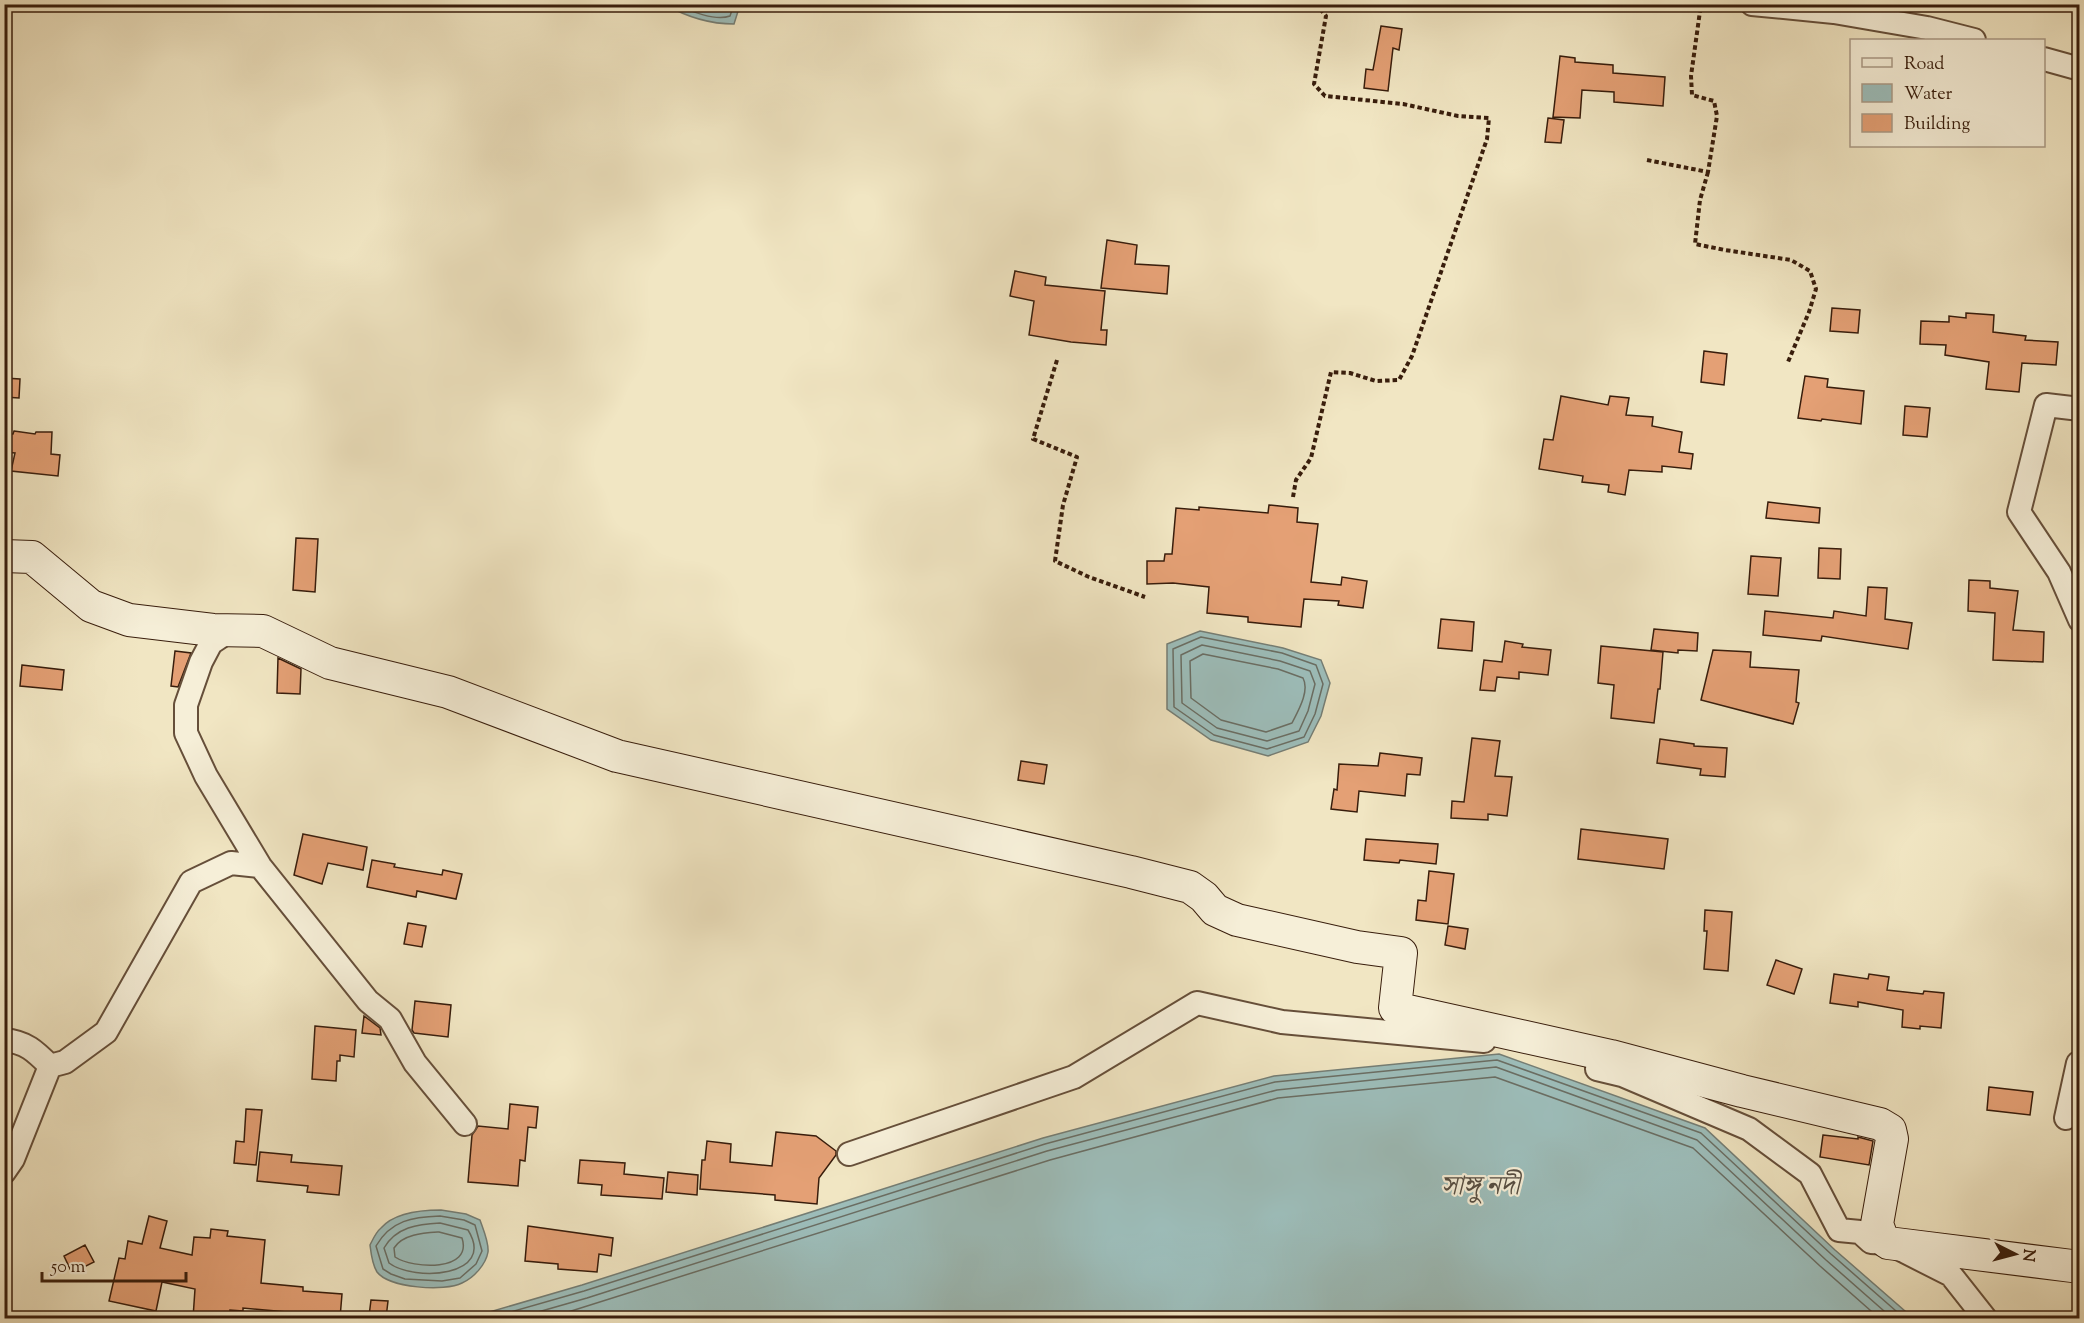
<svg xmlns="http://www.w3.org/2000/svg" width="2084" height="1323" font-family="'Sorts Mill Goudy','Noto Serif Bengali',serif">
<style>
.water{fill:#9dbebb;stroke:#757e75;stroke-width:1.5}
.lines{fill:none;stroke-linecap:round;stroke-linejoin:round}
.shore{stroke:#6a6e64;stroke-width:1.5}
.building{fill:#e4a075;stroke:#381d0c;stroke-width:1.5}
.minor-casing{stroke:#664f3a;stroke-width:26}
.secondary-casing{stroke:#381d0c;stroke-width:34}
.path{stroke:#381d0c;stroke-width:4;stroke-dasharray:4.5 3;stroke-linecap:butt}
.minor{stroke:#f6efd8;stroke-width:22}
.secondary{stroke:#f6efd8;stroke-width:32}
.labels{text-anchor:middle;dominant-baseline:central;stroke-width:4.5;stroke-linejoin:round;paint-order:stroke}
.water-label{font-size:27px;font-style:italic;fill:#564d41;stroke:#f6efd8}
</style>
<rect width="100%" height="100%" fill="#f1e6c3"/>
<filter id="stains"><feTurbulence type="fractalNoise" baseFrequency=".00333" numOctaves="4"/><feColorMatrix values="0 0 0 0 .2 0 0 0 0 .09 0 0 0 0 .02 0 0 0 .5 -.17"/></filter>
<radialGradient id="worn" r=".72"><stop offset=".6" stop-color="#630" stop-opacity="0"/><stop offset="1" stop-color="#630" stop-opacity=".3"/></radialGradient>
<!-- water -->
<path class="water" d="M666,5H740L734,24C710,24 687,17 666,5Z
M1200,631L1283,648L1321,660L1330,683L1321,716L1308,742L1268,756L1211,740L1167,709V644Z
M1499,1054L1705,1128L1835,1250L1913,1318H469L582,1285L1043,1138L1274,1076Z
M441,1210L466,1214L480,1220C483,1229 489,1242 488,1252C486,1264 474,1278 462,1283C445,1292 389,1288 377,1272C372,1264 371,1253 370,1245C373,1239 376,1232 381,1228C395,1212 421,1210 441,1210Z"/>
<g class="lines">
<!-- shore -->
<path class="shore" d="M678,4C690,12 716,21 730,16L734,4
M1201,637L1282,653L1316,665L1323,684L1315,714L1304,737L1267,749L1214,735L1174,707L1173,649Z
M1202,645L1280,661L1310,671L1315,684L1308,711L1299,731L1267,741L1217,728L1182,703L1181,655Z
M1203,654L1278,669L1303,678C1310,691 1298,711 1292,723L1266,732L1221,720L1191,698L1190,661Z
M440,1216L464,1220L475,1225L482,1251L476,1264L460,1278L442,1281L405,1279L391,1274L383,1269L376,1246C391,1220 413,1217 440,1216Z
M440,1223L468,1230C497,1277 414,1282 389,1263L384,1248C396,1227 418,1224 440,1223Z
M439,1232L462,1238C473,1272 413,1269 395,1257L394,1248C403,1234 424,1233 439,1232Z
M490,1318L584,1291L1045,1144L1275,1082L1497,1060L1701,1133L1831,1254L1904,1318
M517,1318L587,1298L1047,1151L1277,1090L1496,1067L1697,1140L1826,1260L1892,1318
M549,1318L1050,1160L1278,1098L1495,1077L1693,1148L1820,1266L1879,1318"/>
</g>
<!-- building -->
<path class="building" d="M1381,26L1402,29L1399,50L1393,48L1388,91L1364,88L1366,69L1373,70Z
M1560,56L1575,58V62L1613,65V73L1665,77L1663,106L1614,102V92L1582,90L1580,118L1553,117Z
M1548,118L1564,120L1561,143L1545,142Z
M1107,240L1137,245L1135,264L1169,266L1167,294L1101,288Z
M1015,271L1046,277L1045,285L1105,291L1101,330H1107L1106,345L1071,342L1029,335L1034,301L1010,296Z
M1832,308L1860,310L1858,333L1830,331Z
M1966,313L1994,315L1993,332L2026,336L2025,340L2058,342L2056,365L2022,363L2019,392L1986,389L1989,362L1945,355L1946,345L1920,344L1921,321L1949,322V316L1966,318Z
M1704,351L1727,354L1724,385L1701,382Z
M1805,376L1828,379L1827,387L1864,391L1861,424L1822,419L1821,421L1798,418Z
M4,378L20,379L19,398L4,397Z
M1561,396L1608,405L1610,396L1629,398L1626,415L1653,417L1652,426L1682,432L1679,452L1693,454L1691,469L1662,466V472L1629,470L1625,495L1608,492L1609,485L1582,482L1583,476L1539,469L1544,439L1553,440Z
M1905,406L1930,408L1927,437L1903,435Z
M14,431L35,434L36,432H52L51,454L60,455L58,476L11,471L15,453L4,452V434H13Z
M1768,502L1820,508L1819,523L1766,518Z
M1269,505L1298,508L1297,522L1318,524L1311,582L1341,585L1342,577L1367,581L1363,608L1338,605L1339,601L1304,599L1301,627L1267,624L1248,622V617L1207,613L1209,587L1173,583L1147,584V561H1164L1165,554H1172L1176,508L1199,510V507L1268,513Z
M296,538L318,539L315,592L293,590Z
M1819,548L1841,549L1840,579L1818,578Z
M1751,556L1781,558L1778,596L1748,594Z
M1969,580L1990,581V588L2018,591L2013,630L2044,632L2043,662L1993,660L1995,613L1968,611Z
M1868,587L1887,588L1885,619L1912,623L1908,649L1822,636L1821,641L1763,635L1765,611L1833,618L1834,611L1866,616Z
M1441,619L1474,622L1472,651L1438,648Z
M1654,629L1698,633L1697,651L1678,650V653L1651,650Z
M1505,641L1523,644L1522,647L1551,650L1548,675L1519,672V679L1497,677L1495,691L1480,690L1484,660L1502,662Z
M1601,646L1663,652L1660,689H1658L1654,723L1611,718L1614,685L1598,683Z
M1713,650L1751,652L1750,667L1799,670L1796,702L1799,703L1793,724L1701,700Z
M175,651L191,653L178,687L171,686Z
M278,658L301,669L300,694L277,693Z
M22,665L64,670L62,690L20,686Z
M1472,738L1500,741L1495,776L1512,777L1507,816L1488,814V820L1451,818L1452,801L1464,802Z
M1660,739L1694,744V746L1727,748L1725,777L1700,775L1701,769L1657,763Z
M1380,753L1422,758L1420,775L1407,774L1405,796L1359,791L1357,812L1331,809L1334,789L1337,790L1339,764L1378,766Z
M1021,761L1047,765L1044,784L1018,780Z
M1581,829L1668,839L1664,869L1578,859Z
M303,834L367,847L363,870L328,863L322,884L294,875Z
M1366,839L1438,844L1436,864L1400,860L1399,863L1364,860Z
M372,860L395,864L394,867L442,875L443,870L462,874L456,899L417,891L416,897L367,887Z
M1429,871L1454,874L1448,924L1416,920L1418,900L1426,901Z
M1705,910L1732,912L1728,971L1704,969L1707,931H1704Z
M408,923L426,926L422,947L404,944Z
M1448,926L1468,929L1465,949L1445,945Z
M1776,960L1802,969L1794,994L1767,985Z
M1834,974L1868,979L1869,974L1889,977L1887,990L1923,994L1924,991L1944,993L1941,1028L1920,1026V1029L1902,1027L1903,1010L1858,1002V1007L1830,1003Z
M415,1001L451,1005L448,1037L414,1033L412,1030Z
M364,1016L380,1028L381,1035L362,1033Z
M315,1026L356,1030L354,1057L340,1055V1061H337L336,1081L312,1079Z
M1989,1087L2033,1092L2030,1115L1987,1110Z
M510,1104L538,1107L536,1128L528,1127L525,1161L520,1160L518,1186L468,1182L472,1135L478,1126L508,1129Z
M246,1109L262,1110L256,1165L234,1163L236,1141L244,1142Z
M776,1132L816,1136L836,1151V1155L819,1178L817,1204L775,1200V1195L700,1189L702,1160H705L707,1141L731,1144L730,1162L772,1166Z
M1823,1135L1858,1139V1137L1873,1141L1869,1165L1820,1157Z
M260,1152L292,1155L291,1162L342,1166L339,1195L307,1192L308,1186L257,1181Z
M580,1160L625,1163L624,1174L664,1178L662,1199L601,1195L602,1185L578,1183Z
M668,1172L698,1175L697,1195L666,1192Z
M149,1216L167,1221L160,1248L192,1255L194,1237L210,1238L211,1229L228,1231L227,1236L265,1240L261,1283L303,1287V1291L342,1294L340,1318H309V1314L243,1308V1311L230,1310V1318H193L195,1289L162,1282L156,1311L109,1301L119,1258L125,1259L128,1241L142,1244Z
M528,1226L613,1238L611,1256L599,1254L597,1272L558,1269V1264L525,1261Z
M85,1245L94,1262L72,1273L64,1256Z
M371,1300L388,1301L386,1318L369,1316Z"/>
<g class="lines">
<!-- minor casing -->
<g class="minor-casing">
<path id="minor" d="M1752,4L1834,12L1927,28L1974,40
M2044,59L2080,69
M2080,409L2046,405L2019,512L2059,572L2080,620
M232,629L211,643L201,662L186,705V733L206,776L260,866L368,1001L390,1019L415,1063L465,1124
M4,1040C26,1042 35,1051 50,1066L65,1062L106,1032L191,882L231,863L260,866
M1597,1069L1622,1075L1749,1129L1810,1174L1839,1230L1860,1232L1871,1242L1888,1243L1951,1275L1985,1318
M2066,1118L2078,1063H2080
M849,1154L1074,1077L1197,1003L1282,1022L1484,1041
M4,1172L13,1159L50,1066"/>
</g>
<!-- secondary casing -->
<g class="secondary-casing">
<path id="secondary" d="M4,556L32,557L91,606L129,620L213,630L263,631L330,663L448,692L617,756L1131,872L1190,887L1204,897L1215,910L1237,920L1357,947L1401,953L1395,1008L1611,1056L1742,1091L1880,1124L1890,1130L1892,1139L1877,1224L1882,1238L1888,1243L2080,1267"/>
</g>
<!-- path -->
<path class="path" d="M1647,160L1708,172L1717,116L1714,101L1692,95L1691,76L1701,4
M1708,172L1700,200L1695,244L1725,250L1791,260L1810,271L1816,289L1809,312L1788,362
M1057,360L1033,439L1077,457L1063,505L1055,561L1089,577L1145,597
M1293,497L1296,480L1311,458L1331,372L1350,373L1376,381L1399,380L1412,356L1487,139L1489,118L1458,116L1403,104L1325,96L1314,84L1326,16L1316,4"/>
<!-- minor -->
<use href="#minor" class="minor"/>
<!-- secondary -->
<use href="#secondary" class="secondary"/>
</g>
<g class="labels">
<!-- water labels -->
<g class="water-label">
<text x="1480" y="1187">সাঙ্গু নদী</text>
</g>
</g>
<!-- margin -->
<rect width="2084" height="1323" fill="none" stroke="#f1e6c3" stroke-width="24"/>
<rect x="6" y="6" width="2072" height="1311" fill="none" stroke="#381d0c" stroke-width="3"/>
<rect x="12" y="12" width="2060" height="1299" fill="none" stroke="#381d0c" stroke-width="1.5"/>
<!-- legend -->
<rect x="1850" y="39" width="195" height="108" fill="#f6efd8" stroke="#aa9b86" stroke-width="1.5"/>
<rect x="1862" y="58" width="30" height="9" fill="#f6efd8" stroke="#aa9b86" stroke-width="1.5"/>
<text x="1904" y="69" font-size="18" fill="#381d0c">Road</text>
<rect x="1862" y="84" width="30" height="18" fill="#9dbebb" stroke="#aa9b86" stroke-width="1.5"/>
<text x="1904" y="99" font-size="18" fill="#381d0c">Water</text>
<rect x="1862" y="114" width="30" height="18" fill="#e4a075" stroke="#aa9b86" stroke-width="1.5"/>
<text x="1904" y="129" font-size="18" fill="#381d0c">Building</text>
<!-- north arrow -->
<g transform="translate(2015 1254) rotate(96)" stroke="#f6efd8" stroke-width="4.5" paint-order="stroke">
<path d="M0-4.5L10 22L0 15L-10 22Z" fill="#381d0c"/>
<text y="-9" font-size="16" font-weight="bold" text-anchor="middle" fill="#381d0c">N</text>
</g>
<!-- scale -->
<path d="M42 1272v9h144v-9" fill="none" stroke="#381d0c" stroke-width="3"/>
<text x="51" y="1272" font-size="18" fill="#381d0c" stroke="#f6efd8" stroke-width="4.5" paint-order="stroke">50 m</text>
<rect width="100%" height="100%" filter="url(#stains)"/>
<rect width="100%" height="100%" fill="url(#worn)"/>
</svg>
